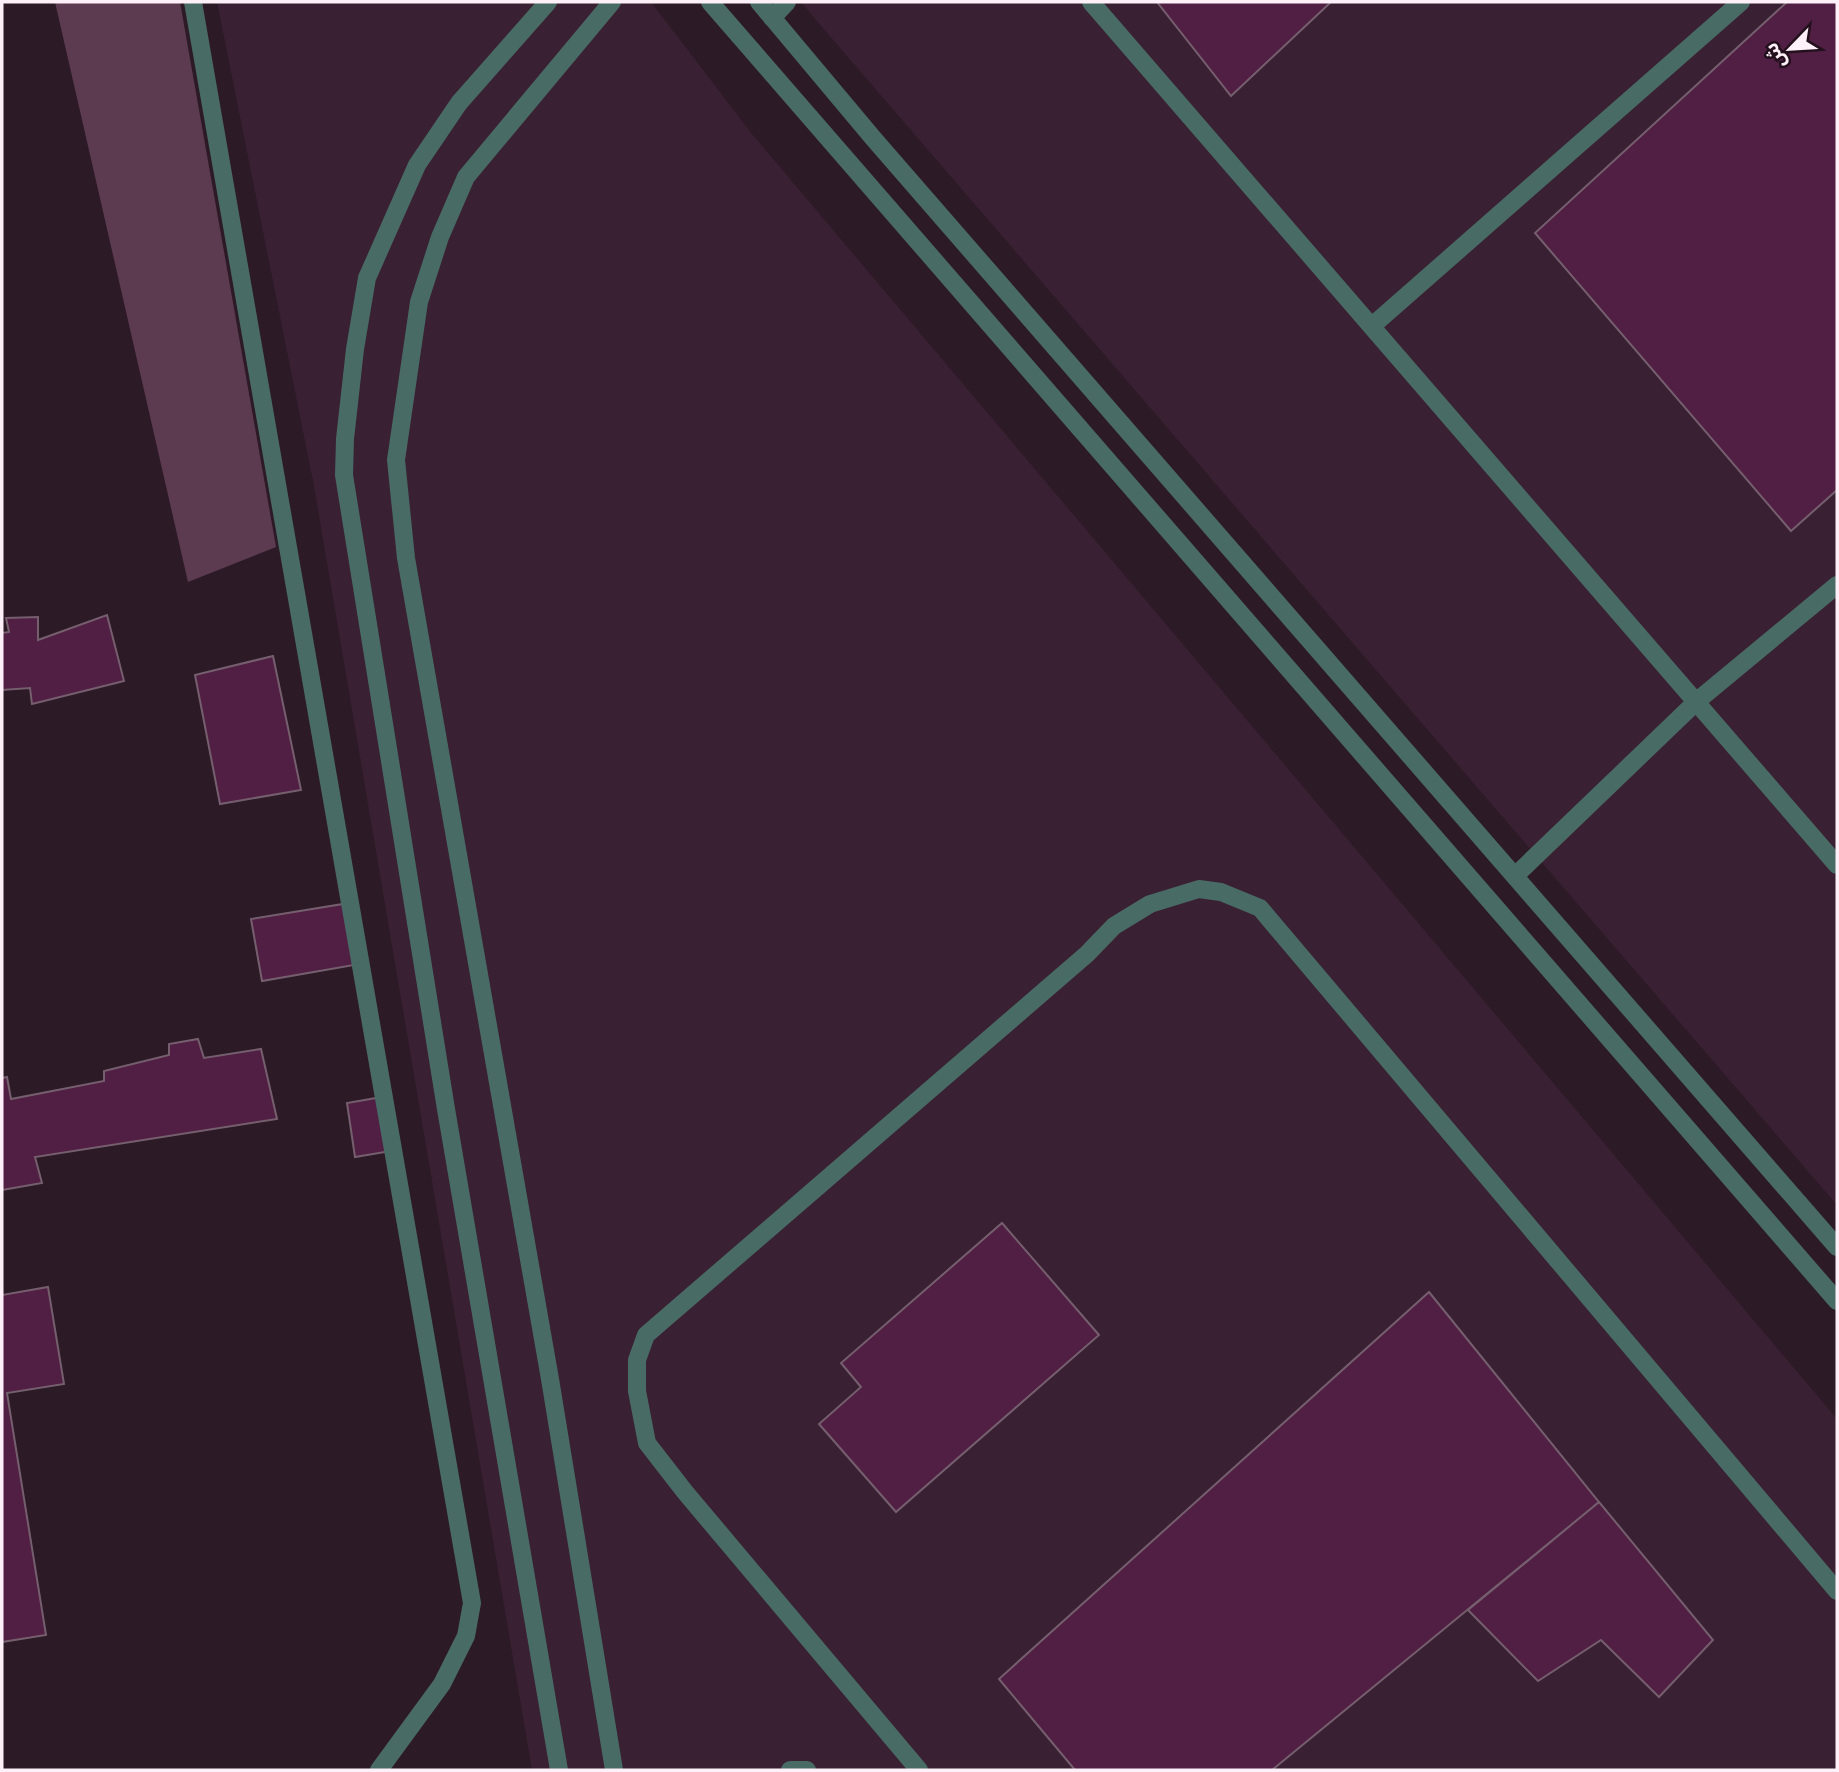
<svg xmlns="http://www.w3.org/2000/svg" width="1839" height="1772" font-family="'Space Grotesk','Noto Sans Arabic',sans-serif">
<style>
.built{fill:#392032}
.green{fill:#5c3b51}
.building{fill:#511f43;stroke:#755e6d;stroke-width:2}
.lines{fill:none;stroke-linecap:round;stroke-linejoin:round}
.minor{stroke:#496b65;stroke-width:18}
</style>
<rect width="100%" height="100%" fill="#2d1a27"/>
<!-- built -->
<path class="built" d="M217,2H651L752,134L1837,1419V1770H532L314,486Z
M801,2H1837V1205L804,6Z"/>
<!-- green -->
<path class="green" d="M55,2H180L276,547L188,582Z"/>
<!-- building -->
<path class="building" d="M1157,2H1331L1231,96Z
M1787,2H1837V490L1791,531L1535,233Z
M107,615L124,681L32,704L30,688L2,690V633L9,632L6,618L38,617V640Z
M273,656L301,790L220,804L195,675Z
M343,904L354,965L262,981L251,919Z
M198,1039L204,1058L261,1049L277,1119L35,1157L42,1183L2,1190V1078L7,1077L11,1099L104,1081V1071L169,1055V1044Z
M382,1097L391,1151L355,1157L347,1103Z
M1002,1223L1099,1335L896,1512L819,1424L861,1387L841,1363Z
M48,1287L64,1384L7,1393L46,1635L2,1642V1295Z
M1429,1292L1599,1502L1272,1770H1075L999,1679Z
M1599,1502L1713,1640L1659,1697L1601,1640L1538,1681L1468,1610Z"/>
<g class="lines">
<!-- minor -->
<path class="minor" d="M193,2L472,1603L466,1636L442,1684L379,1770
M548,2L459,103L417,165L367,278L355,349L345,439L344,475L446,1109L559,1770
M612,2L466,177L440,237L419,302L396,460L406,558L550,1379L614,1770
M710,2L1837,1301
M759,2L873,138L1837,1247
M1091,2L1837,865
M772,18L787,2
M1372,326L1741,2
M1515,876L1697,701L1837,585
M790,1770H807
M919,1770L685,1492L647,1443L637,1391V1360L646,1335L1087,954L1114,926L1150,904L1199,889L1221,892L1260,908L1837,1591"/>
</g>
<!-- border -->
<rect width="1839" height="1772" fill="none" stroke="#fef0f8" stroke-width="7"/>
<!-- north arrow -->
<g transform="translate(1790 49) rotate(245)" stroke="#23101d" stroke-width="5" paint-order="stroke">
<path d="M0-5L12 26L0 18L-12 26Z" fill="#fef0f8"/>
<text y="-10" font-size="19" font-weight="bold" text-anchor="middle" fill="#fef0f8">ش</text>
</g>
</svg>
